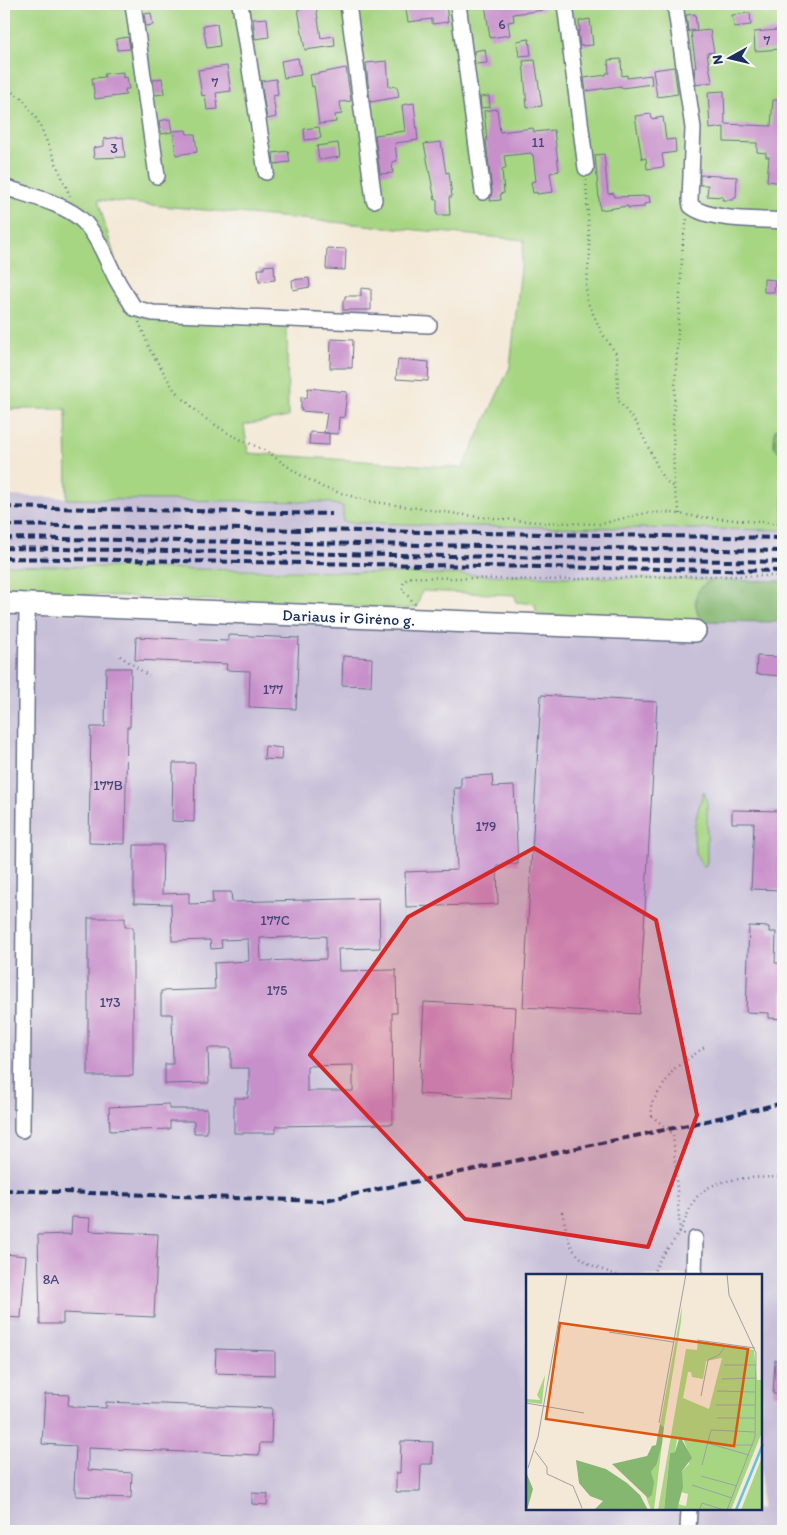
<svg xmlns="http://www.w3.org/2000/svg" width="787" height="1535" font-family="Itim,sans-serif">
<style>
.industrial{fill:#c8bfd8;fill-rule:evenodd}
.green{fill:#a7d683;stroke:#618270;fill-rule:evenodd}
.forest{fill:#85b771;stroke:#507368}
.building{fill:#c890cb;fill-rule:evenodd}
.lines{fill:none;stroke-linecap:round;stroke-linejoin:round}
.street-casing{stroke:#677088;stroke-width:18}
.secondary-casing{stroke:#677088;stroke-width:24}
.path{stroke:#677088;stroke-width:2.5;stroke-dasharray:1 4;stroke-linecap:butt}
.street{stroke:#fff;stroke-width:15}
.secondary{stroke:#fff;stroke-width:21}
.rail{stroke:#1b2f5e;stroke-width:4;stroke-dasharray:8 4;stroke-linecap:butt}
.marked{fill:#d62828;fill-opacity:0.2;stroke:#d62828;stroke-width:4;stroke-linejoin:round}
.labels{text-anchor:middle;dominant-baseline:central;stroke-width:4;stroke-linejoin:round;paint-order:stroke}
.number-label{font-size:14px;fill:#464779}
.street-label{font-size:16px;fill:#1b2f5e;stroke:#f6f6f2}
.inset-river{fill:none;stroke:#62c3e1;stroke-width:2.5}
.inset-road{fill:none;stroke:#9d9fa7;stroke-width:1}
.view{fill:#de5710;fill-opacity:0.15;stroke:#de5710;stroke-width:2.5}
.inset-edge{fill:none;stroke:#1b2f5e;stroke-width:2.5}
</style>
<rect width="100%" height="100%" fill="#f6f6f2"/>
<filter id="ink" filterUnits="userSpaceOnUse"><feTurbulence type="fractalNoise" baseFrequency=".02" numOctaves="2"/><feDisplacementMap in="SourceGraphic" scale="10" xChannelSelector="R" yChannelSelector="G"/><feConvolveMatrix kernelMatrix="1 2 1 2 8 2 1 2 1" color-interpolation-filters="sRGB"/></filter>
<filter id="wash" filterUnits="userSpaceOnUse"><feTurbulence type="fractalNoise" baseFrequency=".0096" numOctaves="4" result="noise"/><feDisplacementMap in="SourceGraphic" scale="20" xChannelSelector="R" yChannelSelector="G"/><feGaussianBlur stdDeviation="1.12" result="paint"/><feColorMatrix in="noise" values="0 0 0 0 0 0 0 0 0 0 0 0 0 0 0 0 0 1.4 0 .05"/><feComposite in="paint" operator="in"/></filter>
<g filter="url(#wash)">
<rect width="100%" height="100%" fill="#f4e9d7"/>
<!-- industrial -->
<path class="industrial" d="M4,496L250,502H328L343,507V522L783,530V581L4,565Z
M4,611L700,640V621L783,622V1531H4ZM527,1275H761V1509H527Z"/>
<!-- green -->
<path class="green" d="M4,4H783V422L775,430L774,445L783,456V530L468,526L343,522V507L327,502L67,499L66,409H4ZM98,200L524,240L510,367L463,468L248,453L244,425L288,417L287,325L144,318L117,266Z
M4,565L715,580L705,583L695,603L700,621L539,615L536,611L535,604L516,602L515,595L422,591L417,607L410,609L4,591Z
M704,791L707,804V859L706,866L703,867C687,846 696,814 704,791Z"/>
<!-- forest -->
<path class="forest" d="M783,422V456L774,446L775,430Z
M715,580L783,581V622L700,621C694,600 691,588 715,580Z"/>
<g id="blocks">
<!-- building -->
<path class="building" d="M405,4H446L448,22L432,24V19L408,22Z
M485,4H544V10L513,14L514,21L508,22L510,35L490,38Z
M316,6L321,38L334,36L335,46L305,50L298,9Z
M151,13L153,25L146,26L144,14Z
M750,13L751,25L734,27L732,15Z
M695,14L697,30L688,31L686,15Z
M267,18L269,37L255,39L253,19Z
M590,19L593,45L580,46L578,31H580L579,21Z
M217,24L220,46L207,48L203,26Z
M710,30L714,52L707,53L712,82L696,85L694,68L696,67L691,32Z
M778,30L780,49L755,51L754,32Z
M128,37L130,49L117,50L116,39Z
M529,39L531,55L519,56L517,41Z
M485,49L487,63L475,64L474,51Z
M298,58L301,75L284,78L281,61Z
M621,59L622,76L627,75V78L651,75L652,84L622,88L621,86L586,91L584,78L606,75V73H609L608,60Z
M535,60L542,106L527,108L523,61Z
M387,61L389,87L397,86L399,97L370,102L366,63Z
M227,66L231,91L216,93L218,109L207,110L205,95L202,96L198,70Z
M674,67L678,94L657,97L653,70Z
M346,68L351,101L340,102L342,114L335,115L336,122L319,124L314,86L312,87L310,75Z
M123,72V78L127,77L129,89H125L126,95L95,99L92,78L105,77L104,74Z
M162,78L164,94L155,95L153,80Z
M276,79L278,95L273,96L276,117L267,119L261,81Z
M724,91L725,124L771,126L773,100H783V136H782L779,167H783V183L767,181L769,157H766V153L757,152V143L724,142V127L710,129L708,92Z
M489,96L490,107L481,108L480,97Z
M414,103L418,140L395,143L397,161L392,162L393,173L380,174L375,135L405,131L402,105Z
M497,109L500,132L533,128L534,132L554,130L559,171L550,173L553,192L537,194V192L533,193L531,182L536,181L533,155H532L531,153L504,156L506,168L502,169L504,193L500,194L501,200L490,201L492,191L486,140H487L484,111Z
M651,114L652,119L663,117L666,140L675,139L676,152L662,154L664,167L647,169L646,158L642,159L635,116Z
M170,119L172,132L161,134L159,121Z
M319,127L321,138L305,140L304,129Z
M186,130L187,134H195L197,152L176,155L173,131Z
M123,137L125,157L94,158L93,148L104,146V139Z
M441,142L446,173L449,172L452,197H449L450,215H437V199L435,200L424,144Z
M338,143L340,157L319,160L317,146Z
M288,151L290,162L274,164L273,153Z
M604,154L608,194L614,193V197L649,196L650,203L644,204V207L628,208V206L600,210L595,155Z
M700,175L737,177L736,198H733V200H722L723,197L707,196L708,185H700Z
M327,248L346,249L345,270L326,269Z
M274,265L275,280L259,282L258,269H264V266Z
M309,278L310,287L293,290L292,280Z
M764,279L775,280L774,292H764Z
M361,288L371,289V310H343V300H345V296H361Z
M331,339L353,340L352,368H330Z
M398,359L429,362L428,381L396,379Z
M308,388L347,392L344,418L339,417L338,434L324,433L327,413L301,411V397L307,398Z
M310,432L329,433V445L309,444Z
M228,635L299,638L296,709L249,707L250,671L226,670L227,664L135,660L136,637L228,641Z
M343,656L372,658L371,686L342,685Z
M757,656L778,657V660H783V676L756,674Z
M106,668H131L130,727H127L125,844L89,843L91,727H105Z
M541,695L657,702L639,1014L523,1007Z
M265,746L282,748L281,760L264,759Z
M173,763H195L194,822L172,821Z
M492,775L493,787L514,786L518,864L497,865L498,904L406,907L405,872L457,870L454,788H461V777Z
M732,810L783,811V890L751,889L754,823H732Z
M134,845H163L162,894L189,893V904L213,903L212,892H231L232,902L379,898L380,948L338,949L339,971L396,970L397,1013H392L393,1124L276,1126V1133H234V1098H248V1092H249V1068H231V1048H208L209,1083L165,1084V1064H173L172,1014H161V991L215,989L214,963L249,961L248,939L221,940L222,948L211,949L210,940L172,941L171,904L134,903ZM326,936V959L261,961L260,938ZM353,1065V1091H307V1066Z
M88,918H125V927H133V1076H88Z
M749,926L769,927V932H776L775,963H783V1019L769,1018V1013L746,1012Z
M424,1002L516,1007L511,1099L419,1094Z
M169,1104V1109H207V1133H194V1121H170V1129L110,1131L109,1107Z
M72,1217L90,1218L89,1231L158,1234L154,1317L63,1313V1324H40L38,1235L71,1234Z
M4,1254L26,1256L21,1318L4,1317Z
M216,1349L275,1351V1375L215,1373Z
M775,1360H783V1394H773Z
M45,1394L69,1395L68,1405L76,1407L106,1408V1402L272,1408L271,1443H260L259,1455L88,1448V1470L132,1473L131,1498L76,1496V1489H74L76,1446L42,1444Z
M401,1441L433,1442L432,1464H421L420,1492H396V1473H400Z
M252,1493L268,1494L267,1505L252,1504Z"/>
</g>
</g>
<g filter="url(#ink)">
<use href="#blocks" fill-opacity="0" stroke="#677088" stroke-width="1"/>
<g class="lines">
<!-- street casing -->
<g class="street-casing">
<path id="street" d="M133,4L157,176
M240,4L266,172
M348,4L374,200
M458,4L483,192
M565,4L586,168
M675,4L693,128L690,200L691,206C709,221 760,219 783,221
M4,187C27,195 67,204 84,222C100,239 107,262 118,282C123,291 129,299 134,308L153,313L429,325
M22,1130L27,604
M694,1275L695,1239
M688,1531L689,1509"/>
</g>
<!-- secondary casing -->
<g class="secondary-casing">
<g id="secondary">
<path id="s1" d="M4,603L695,631"/>
</g>
</g>
<!-- path -->
<path class="path" d="M4,87L23,99L38,121L70,196
M586,180L590,253L586,286L587,301L602,333L617,355L618,400L638,426L663,478L674,488
M139,322L150,350L175,391L203,417L231,435L266,451L297,473L324,488L368,501L479,517L538,522L600,524L641,514L665,512L700,517L783,524
M680,514L674,488L673,424L683,240L687,219
M415,604L402,589L404,581L411,577L544,580L688,576H783
M120,656L149,676
M562,1212C565,1222 566,1233 570,1243C577,1262 600,1269 617,1275
M684,1234L680,1232L673,1134L652,1116L651,1104L674,1069L706,1046
M653,1275C658,1258 670,1247 679,1233C686,1222 688,1208 696,1198C714,1175 757,1178 783,1177"/>
<!-- street -->
<use href="#street" class="street"/>
<!-- secondary -->
<use href="#secondary" class="secondary"/>
<!-- rail -->
<path class="rail" d="M4,507L332,514
M4,525L783,538
M4,538L783,551
M4,548L783,562
M4,558L783,571
M4,1190L321,1201L693,1124L783,1103"/>
</g>
</g>
<!-- marked area -->
<path class="marked" d="M534,848L656,920L697,1115L648,1247L465,1219L310,1055L408,917Z"/>
<g class="labels">
<!-- number labels -->
<g class="number-label">
<text x="502" y="24">6</text>
<text x="767" y="40">7</text>
<text x="215" y="82">7</text>
<text x="538" y="142">11</text>
<text x="114" y="148">3</text>
<text x="273" y="689">177</text>
<text x="108" y="785">177B</text>
<text x="486" y="826">179</text>
<text x="275" y="920">177C</text>
<text x="277" y="990">175</text>
<text x="110" y="1002">173</text>
<text x="51" y="1279">8A</text>
</g>
<!-- street labels -->
<g class="street-label">
<text stroke="none"><textPath href="#s1" startOffset="345">Dariaus ir Girėno g.</textPath></text>
</g>
</g>
<!-- overview -->
<g transform="translate(526 1274)">
<rect width="236" height="236" fill="#f4e9d7"/>
<path d="M156,32L155,48L138,153L134,150ZM172,67L228,76L231,106H236V158L205,236H151V230L160,232L162,220L155,218L156,197L163,190V180L157,164L151,166L149,178L144,179L138,236H132L160,75L171,76ZM196,84L183,135L157,124L162,98H165L166,103L177,105L180,87ZM19,101L16,130L0,128V125L14,126L11,121ZM136,170L128,236H125L120,223L126,221L125,198L131,190ZM236,183V236H215Z" fill="#a7d683" fill-rule="evenodd"/>
<path d="M134,150L138,153L136,170L131,190L125,198L128,208L126,221L122,224L86,190L121,182L126,172L130,171ZM154,162L166,184L156,197L157,213L151,236H138L144,179L149,178ZM50,186L80,195L101,209L114,221L122,236H68L77,227L64,222L53,209ZM0,198L7,215L1,236H0Z" fill="#85b771"/>
<path class="inset-river" d="M210,236L237,170"/>
<path class="inset-road" d="M83,58L147,68M171,66L229,74M198,91H230M196,105L229,104M191,117L229,118M175,122L182,86L193,81L200,71M0,129L58,139M190,131H229M191,144H229M133,149L160,0M181,169L223,181M209,171H227M9,177L21,193V200L47,212L56,234M176,191L185,156L229,158M2,194L12,163L41,0M175,202L211,212M166,211L206,224M173,236L176,229L198,236M201,236L229,163L230,79L203,21L201,0"/>
<path class="view" d="M34,49L222,75L208,172L20,145Z"/>
<rect width="236" height="236" class="inset-edge"/>
</g>
<!-- margin -->
<rect width="787" height="1535" fill="none" stroke="#f6f6f2" stroke-width="20"/>
<!-- north arrow -->
<g transform="translate(730 58) rotate(262)" stroke="#f6f6f2" stroke-width="4" paint-order="stroke">
<path d="M0-4L9 19L0 12L-9 19Z" fill="#1b2f5e"/>
<text y="-8" font-size="14" font-weight="bold" text-anchor="middle" fill="#1b2f5e">N</text>
</g>
</svg>
